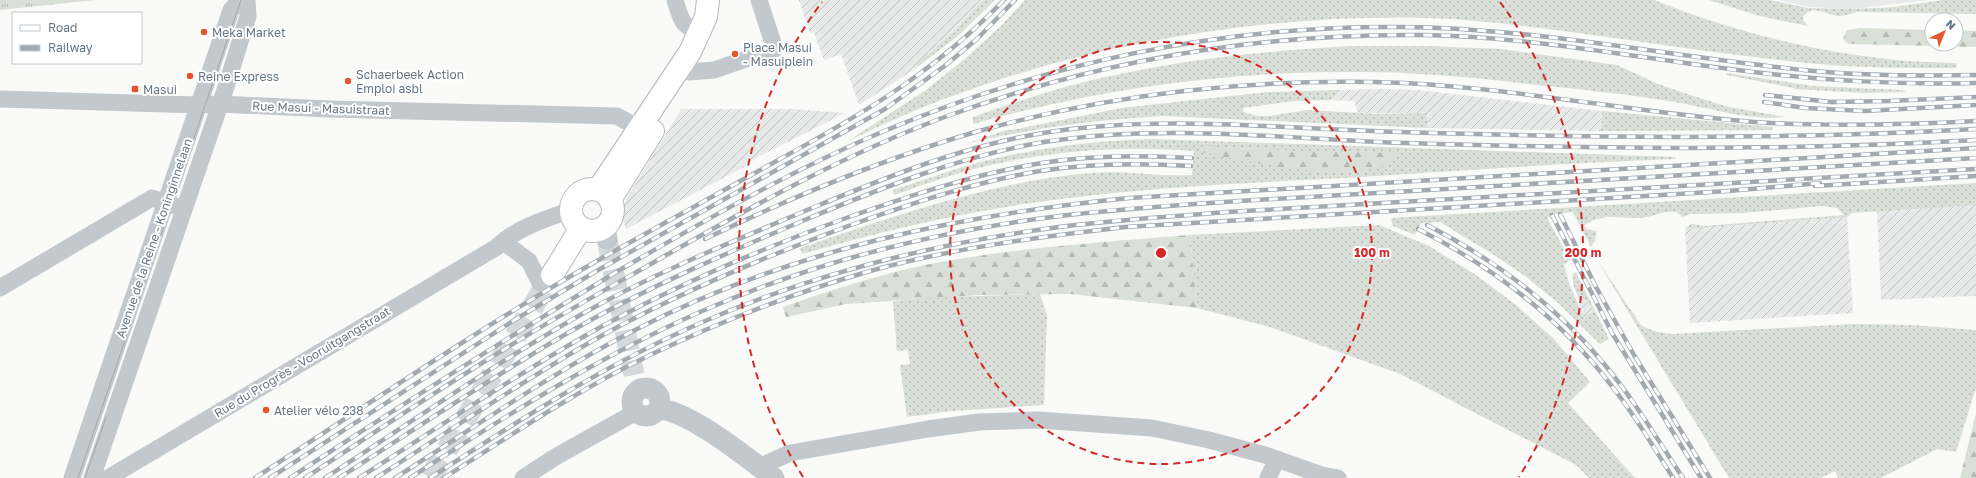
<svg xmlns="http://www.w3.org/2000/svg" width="1976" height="478" font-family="'Golos Text',sans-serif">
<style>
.built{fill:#e8e9e9}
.industrial{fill:url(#industrial-furrows)}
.grass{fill:url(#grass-dots);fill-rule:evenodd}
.forest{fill:url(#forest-firs)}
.park{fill:url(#park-tufts)}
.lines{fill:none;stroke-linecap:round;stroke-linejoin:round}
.tertiary-tunnel{stroke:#d5d9db;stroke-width:21;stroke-dasharray:21 10;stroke-linecap:butt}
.secondary-tunnel{stroke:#d5d9db;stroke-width:22;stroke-dasharray:22 11;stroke-linecap:butt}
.secondary-casing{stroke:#b3babf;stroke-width:24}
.minor{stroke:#c3c8cc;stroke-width:17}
.tertiary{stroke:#c3c8cc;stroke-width:21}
.secondary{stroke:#fff;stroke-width:22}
.tram{stroke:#a2aab0;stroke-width:1}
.rail-casing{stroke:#a2aab0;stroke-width:4.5}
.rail{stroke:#fff;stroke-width:3;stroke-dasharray:9;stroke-linecap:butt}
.ring{fill:none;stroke:#d62828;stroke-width:2;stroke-dasharray:7 5}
.poi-dot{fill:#e4572e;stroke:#fff;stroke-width:1.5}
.labels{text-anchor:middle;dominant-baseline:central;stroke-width:4;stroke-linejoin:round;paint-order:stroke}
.poi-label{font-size:12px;fill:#657683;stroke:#fff;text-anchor:start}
.street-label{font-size:12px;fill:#657683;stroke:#fff}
.centre{fill:#d62828;stroke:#fff;stroke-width:2}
.ring-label{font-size:12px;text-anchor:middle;font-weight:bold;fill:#d62828;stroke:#fff;stroke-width:4;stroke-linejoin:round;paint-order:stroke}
</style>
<defs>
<pattern id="industrial-furrows" width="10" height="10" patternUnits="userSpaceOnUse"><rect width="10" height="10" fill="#e8e9e9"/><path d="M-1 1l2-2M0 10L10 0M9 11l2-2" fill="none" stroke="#c0c1c2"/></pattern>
<pattern id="grass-dots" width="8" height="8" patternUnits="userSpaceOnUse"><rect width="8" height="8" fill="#dadfd7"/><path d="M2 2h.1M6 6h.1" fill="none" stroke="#b4b9b4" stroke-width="1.8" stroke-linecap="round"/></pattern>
<pattern id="forest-firs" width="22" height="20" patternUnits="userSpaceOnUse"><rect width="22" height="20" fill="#dadfd7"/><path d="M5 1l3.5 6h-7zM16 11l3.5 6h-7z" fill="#b4b9b4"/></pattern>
<pattern id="park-tufts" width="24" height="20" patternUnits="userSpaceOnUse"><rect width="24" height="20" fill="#dadfd7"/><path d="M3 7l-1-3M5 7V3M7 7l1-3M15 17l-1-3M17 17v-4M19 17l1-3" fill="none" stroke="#b4b9b4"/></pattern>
</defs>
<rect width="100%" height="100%" fill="#fafaf8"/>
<!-- built -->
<path class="built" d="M1778,0H1927L1854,9L1808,7Z"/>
<!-- industrial -->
<path class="industrial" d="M799,0H983L955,31L918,63L915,69L859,105L841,54L824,60L814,33H810Z
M1383,89L1418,90L1602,111L1601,131L1428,128L1426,113H1358L1354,101L1331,100L1340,90Z
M681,109H793L845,113L746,163L744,167L626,229L621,214L626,199Z
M1976,205V296L1881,300L1877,210Z
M1847,217L1853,313L1690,323L1685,229Z
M1586,299L1594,311L1584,317L1577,305Z"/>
<!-- grass -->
<path class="grass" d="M983,0H995L959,35L915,69L918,63L955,31Z
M1025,0H1654C1732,31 1813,52 1896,60C1916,62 1936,62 1956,63L1957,68C1908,68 1858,68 1809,63C1749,57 1689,49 1629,40C1562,31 1494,20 1426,18C1274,14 1101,41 958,94C920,107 884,124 848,141L926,90L967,57L1001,26Z
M1709,0H1769L1808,8L1854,9L1894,7L1943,0H1976V14L1858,12C1852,13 1845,16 1839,16C1827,15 1813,4 1803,16V20L1808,26L1759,16Z
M1356,46H1428L1501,49L1617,65L1658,84L1690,95L1729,107L1785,117C1748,121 1711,108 1675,102C1627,94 1577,89 1528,84C1471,77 1413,72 1356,72C1227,71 1097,89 973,124V117C1012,103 1052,90 1092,80C1179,60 1267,50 1356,46Z
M1726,73L1813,86L1902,90L1907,92L1864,93L1795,89L1794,88L1726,75Z
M1340,90L1331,100L1294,101L1243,108V112L1257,116H1269L1307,110L1377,114L1426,113L1428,128L1163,116C1096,120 1031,128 966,144L1006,130H1012L1121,108L1268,92Z
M1602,111L1773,127V130L1601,131Z
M1151,139L1675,157L1676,159C1565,163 1455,171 1344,178C1247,183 1149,187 1053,200C968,211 885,230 802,254L800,248C895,216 992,181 1092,173C1125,170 1159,177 1192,175L1194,151C1131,146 1068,149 1005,162C967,169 931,182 894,195L893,190C922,181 950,170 980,162C1036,148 1093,141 1151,139ZM1202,146L1293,151L1201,152Z
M1976,183V205L1852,213L1847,217L1685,229L1691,224L1704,226L1844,215L1837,208L1822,206L1743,213L1691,214L1682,217C1680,214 1678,213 1675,212C1664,210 1652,217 1641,218C1621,219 1601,212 1584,226L1589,230L1597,231L1595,240L1591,247L1573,212L1555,214L1547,218L1570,259L1564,265L1570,286L1578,304L1577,305L1584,317L1594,311L1586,299L1581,302C1576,293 1572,285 1573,274L1576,272L1609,339L1600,344L1557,302L1525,276L1494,255L1440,222L1421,223L1415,235L1393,226L1391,218Z
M1379,225L1429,246L1476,275L1516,305L1554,339L1590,382L1568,403L1635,478H1589L1576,465L1400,374L1270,327L1197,308L1190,235Z
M1597,260L1641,325C1651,331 1661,333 1672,334L1853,324L1912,325L1976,330V388L1956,452L1937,449L1881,478H1838L1835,471L1820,478H1729Z
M1040,294L1047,315L1044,405L952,411L907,417L900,365L910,364L908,350L897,351L893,302L918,298Z"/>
<!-- forest -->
<path class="forest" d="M1860,28L1932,30V44H1956V30L1976,31V47L1850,44L1845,42L1843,38L1847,30Z
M1202,146L1293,151L1396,153C1396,160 1392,161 1387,164C1345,184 1247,161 1201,152Z
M1190,235L1197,308L1070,294L980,295L846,304L786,317L783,307C829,291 877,275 925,265C1012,248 1101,242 1190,235Z
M1976,415V478H1960L1974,421Z"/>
<!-- park -->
<path class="park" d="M0,0H95L0,10Z"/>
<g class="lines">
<!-- tertiary-tunnel -->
<path class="tertiary-tunnel" d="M607,239L634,375"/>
<!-- secondary-tunnel -->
<path class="secondary-tunnel" d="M430,478L552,275"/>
<!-- secondary casing -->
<g class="secondary-casing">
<path id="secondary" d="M571 210a21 21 0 1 1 42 0a21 21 0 1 1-42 0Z
M598,190L690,52L706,17L708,0
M610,200L653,131
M552,275L581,228"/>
</g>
<!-- minor -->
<path class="minor" d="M675,0C681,19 681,26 700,32
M689,72L714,70L775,49L759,0
M0,99L199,105L219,104L329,109L617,116L640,129
M509,246L529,261L540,283
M0,288L152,198L176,206
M759,467L790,453L928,429L979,422L1038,420L1152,428L1209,440L1265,455L1322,475L1338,478
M72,478L231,10L240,0
M92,478L226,87L248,16L247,0
M108,478L497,247C516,228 545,219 571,210
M523,478L557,456L636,412
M1268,478L1277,459"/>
<!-- tertiary -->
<path class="tertiary" d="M605,226L607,239
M632 402a14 14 0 1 1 28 0a14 14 0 1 1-28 0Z
M659,409C690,411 748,459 774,478"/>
<!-- secondary -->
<use href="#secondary" class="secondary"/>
<!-- tram -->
<path class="tram" d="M78,478L241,0
M85,478L106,417"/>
<!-- rail casing -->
<g class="rail-casing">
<path id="rail" d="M1765,95L1831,102L1889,101L1976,97
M1764,102L1805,108L1864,111L1976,105
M1815,186L1976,176
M1560,214L1596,287L1634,355L1710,478
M1552,215L1612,333L1701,478
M1427,225C1495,260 1556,305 1605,365C1634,400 1658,440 1683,478
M1418,229C1495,268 1562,320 1614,389C1636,417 1654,448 1673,478
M705,239C792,197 880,160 972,133C1111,93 1260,77 1404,83C1522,89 1637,113 1754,122C1828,127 1902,125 1976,121
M255,478C367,405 478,329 595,262C653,229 712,197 771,164C859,116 933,74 1004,0
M270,478L516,319L600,269L885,109L946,65L978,38L1015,0
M290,478C398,407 507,338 618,271C704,221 790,171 882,132C1045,63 1223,25 1401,27C1540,28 1675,58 1814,71C1867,76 1922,76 1976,75
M305,478C372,434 439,389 508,347C561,314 616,284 670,253C758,203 847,154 942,118C1096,61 1260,33 1424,35C1535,37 1643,59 1753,72C1827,81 1901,85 1976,83
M325,478C410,423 494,364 582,314C656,272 734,241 812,208C887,177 963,146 1043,133C1162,114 1281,129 1400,132C1592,138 1784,140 1976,129
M339,478C417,428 493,376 573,330C648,287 727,253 807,219C884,187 961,156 1044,142C1164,123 1286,139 1406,143C1596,149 1786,151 1976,140
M359,478C433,431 506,381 583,337C667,289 757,250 849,217C912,195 975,174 1042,163C1091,155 1142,155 1192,158
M376,478C446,433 515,386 587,344C671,296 761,258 851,225C913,203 975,182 1040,171C1090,163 1141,163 1191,166
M395,478C475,427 553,372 637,329C790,250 959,215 1129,198L1976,148
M410,478C504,417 598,357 700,312C812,263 932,232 1052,217C1114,209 1177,205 1239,201L1976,158
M430,478C519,420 608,363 705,321C816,273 933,244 1052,228C1110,220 1169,217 1227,212L1976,169
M444,478C511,435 578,390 650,355C721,321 794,293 870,271C953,248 1039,237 1125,227L1728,191L1820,183"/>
</g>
<!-- rail -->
<use href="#rail" class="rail"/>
</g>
<!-- distance rings -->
<g class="ring">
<circle cx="1161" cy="253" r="211"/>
<path d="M803 477A422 422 0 0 1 822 2M1500 2A422 422 0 0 1 1519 477"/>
</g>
<!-- markers -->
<g class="poi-dot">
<circle cx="204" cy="32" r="4"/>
<circle cx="735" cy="54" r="4"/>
<circle cx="190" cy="76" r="4"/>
<circle cx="348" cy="81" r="4"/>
<rect x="131" y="85" width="8" height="8" rx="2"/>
<circle cx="266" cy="410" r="4"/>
</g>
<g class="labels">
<!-- poi labels -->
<g class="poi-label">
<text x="212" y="32">Meka Market</text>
<text x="743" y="47">Place Masui<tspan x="743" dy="14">- Masuiplein</tspan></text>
<text x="356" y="74">Schaerbeek Action<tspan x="356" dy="14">Emploi asbl</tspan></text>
<text x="198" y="76">Reine Express</text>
<text x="143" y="89">Masui</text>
<text x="274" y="410">Atelier vélo 238</text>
</g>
<!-- street labels -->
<g class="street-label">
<text transform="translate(321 108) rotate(2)">Rue Masui - Masuistraat</text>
<text transform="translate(154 238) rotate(-71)">Avenue de la Reine - Koninginnelaan</text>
<text transform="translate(302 362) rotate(-31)">Rue du Progrès - Vooruitgangstraat</text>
</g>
</g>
<circle cx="1161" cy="253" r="6" class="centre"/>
<g class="ring-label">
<text x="1372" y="257">100 m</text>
<text x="1583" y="257">200 m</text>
</g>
<!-- legend -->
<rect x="12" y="12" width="130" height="52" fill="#ffffff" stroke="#c1c8cd"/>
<rect x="20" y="25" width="20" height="6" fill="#ffffff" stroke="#c1c8cd"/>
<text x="48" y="32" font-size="12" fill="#657683">Road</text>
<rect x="20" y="45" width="20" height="6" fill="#a2aab0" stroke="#c1c8cd"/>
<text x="48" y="52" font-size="12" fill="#657683">Railway</text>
<!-- north arrow -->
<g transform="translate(1944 32) rotate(43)"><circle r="19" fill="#ffffff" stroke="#c1c8cd"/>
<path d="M0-3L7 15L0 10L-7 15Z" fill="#e4572e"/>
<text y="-6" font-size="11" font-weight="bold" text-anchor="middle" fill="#657683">N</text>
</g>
</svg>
